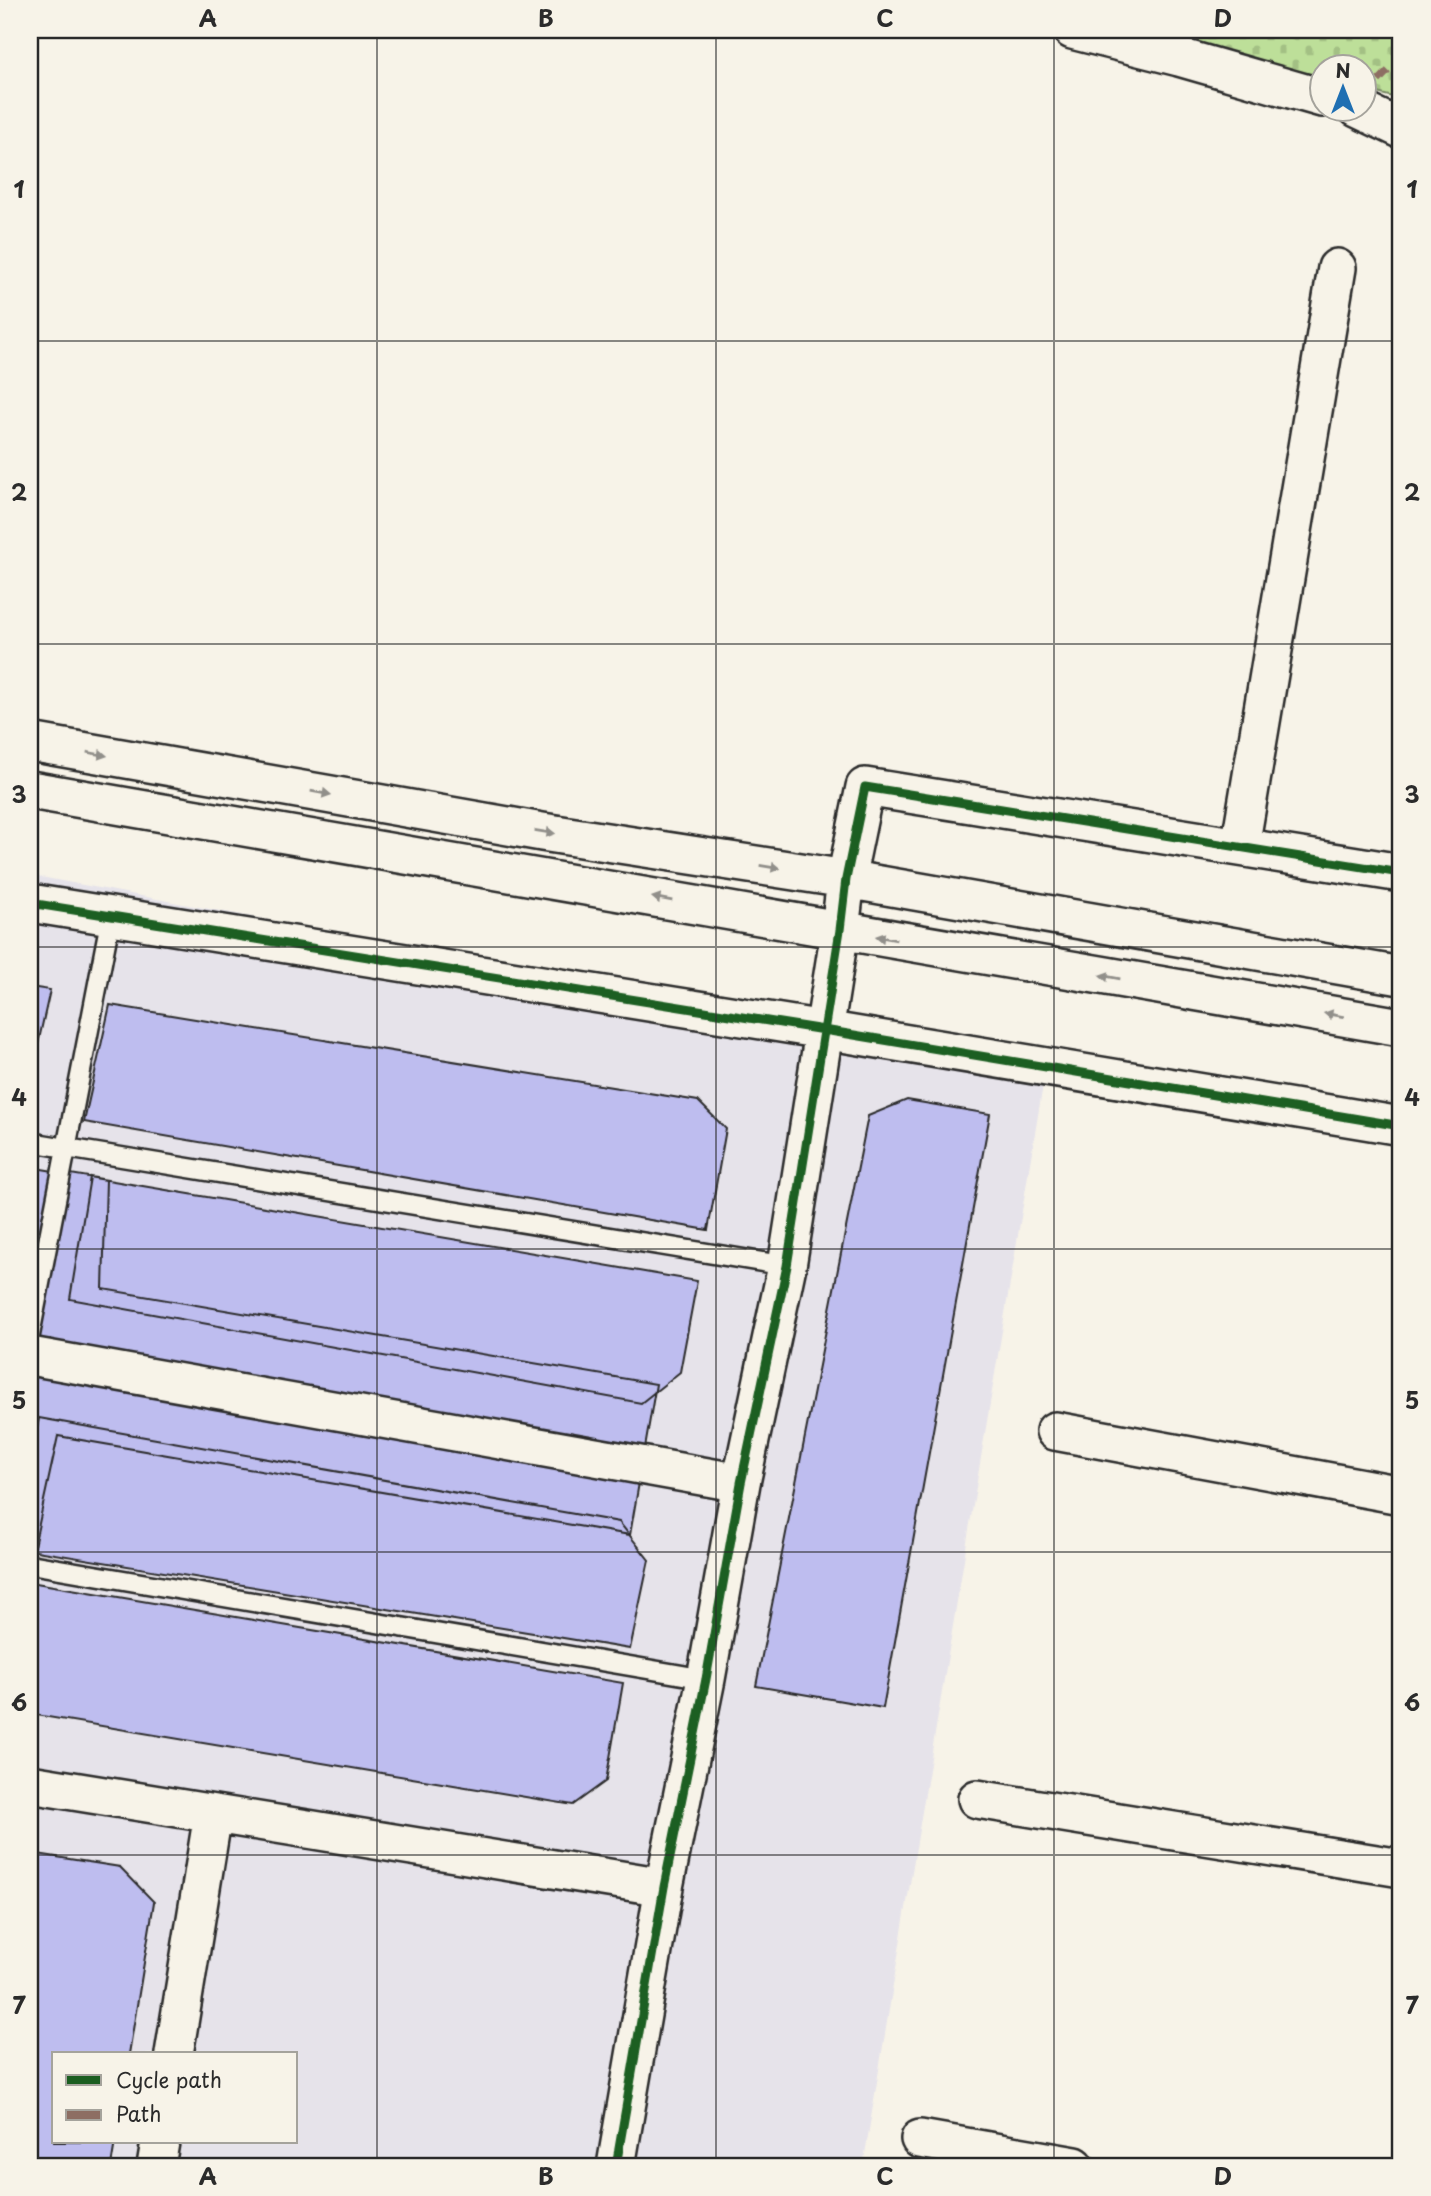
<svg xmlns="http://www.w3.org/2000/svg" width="1431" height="2196" font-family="'Playpen Sans',sans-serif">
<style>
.built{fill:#e6e3ea;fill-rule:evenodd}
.cemetery{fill:url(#cemetery-stones);stroke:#748562;stroke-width:2}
.building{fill:#bebdef;stroke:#2b2b2b;stroke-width:2}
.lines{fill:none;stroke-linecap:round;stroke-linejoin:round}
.lane-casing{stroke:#2b2b2b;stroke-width:23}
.street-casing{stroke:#2b2b2b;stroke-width:42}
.lane{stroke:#f7f3e8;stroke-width:18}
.street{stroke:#f7f3e8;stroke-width:37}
.quiet{stroke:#8d6e63;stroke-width:7;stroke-dasharray:14 7;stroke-linecap:butt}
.cycleway-casing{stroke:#f7f3e8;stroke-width:13}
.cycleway{stroke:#1b5e20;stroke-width:9}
.oneway{fill:#918f8a}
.grid{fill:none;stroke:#2b2b2b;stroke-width:2;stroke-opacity:0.55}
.neatline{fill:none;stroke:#2b2b2b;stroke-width:2.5}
.grid-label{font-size:23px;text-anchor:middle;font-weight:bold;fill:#2b2b2b}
</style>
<defs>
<pattern id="cemetery-stones" width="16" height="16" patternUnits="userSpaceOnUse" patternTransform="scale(1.75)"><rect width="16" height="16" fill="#bddf99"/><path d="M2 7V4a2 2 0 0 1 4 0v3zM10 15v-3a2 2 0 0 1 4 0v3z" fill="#a3c084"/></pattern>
</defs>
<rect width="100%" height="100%" fill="#f7f3e8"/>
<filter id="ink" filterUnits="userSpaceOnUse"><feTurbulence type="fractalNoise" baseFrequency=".0143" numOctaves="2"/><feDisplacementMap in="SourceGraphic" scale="14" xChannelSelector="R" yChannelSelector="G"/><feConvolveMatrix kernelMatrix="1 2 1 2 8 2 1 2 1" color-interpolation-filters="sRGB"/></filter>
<g filter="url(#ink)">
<!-- built -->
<path class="built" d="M30,875L1046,1067L863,2166H30ZM54,2054H296V2142H54Z"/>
<!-- cemetery -->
<path class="cemetery" d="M1148,30H1401V99L1365,90L1364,66H1322V80L1270,67Z"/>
<!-- building -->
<path class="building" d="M30,987L50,990L30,1080Z
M110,1005L698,1101L726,1129L708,1230L84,1122Z
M907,1100L990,1114L883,1708L756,1686L868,1116Z
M30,1167L106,1180L103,1289L656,1384L630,1535L58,1436L33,1551L30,1550Z
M90,1177L697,1281L680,1372L641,1403L70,1299Z
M39,1418L619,1522L649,1560L630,1649L30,1550V1463Z
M30,1582L623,1683L606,1781L573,1805L30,1714Z
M31,1853L120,1867L154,1902L129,2054H54V2142H115L111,2166H30Z"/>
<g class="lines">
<!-- lane casing -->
<g class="lane-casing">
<path id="lane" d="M30,1142L787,1266
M30,1335L111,916
M30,1564L706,1679"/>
</g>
<!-- street casing -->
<g class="street-casing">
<path id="street" d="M1072,30L1179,57L1322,98
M1357,108L1401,129
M30,742L542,832L846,879L1401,976
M30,790L1401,1027
M1240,847L1337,268
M30,903L824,1030L1401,1126
M30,1356L741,1483
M1055,1431L1401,1495
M30,1784L664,1887
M977,1799L1401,1868
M174,2054L213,1814
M920,2139L1075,2166
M156,2166L160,2142
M616,2166L664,1887L706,1679L741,1483L787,1266L840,930L846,879L865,787L1401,873"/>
</g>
<!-- lane -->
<use href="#lane" class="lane"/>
<!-- street -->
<use href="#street" class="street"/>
<!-- quiet -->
<path class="quiet" d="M1364,96L1389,70L1401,68"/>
<!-- cycleway casing -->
<g class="cycleway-casing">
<path id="cycleway" d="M30,903L824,1030L1401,1126
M616,2166L664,1887L706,1679L741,1483L787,1266L840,930L846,879L865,787L1401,873"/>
</g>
<!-- cycleway -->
<use href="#cycleway" class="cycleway"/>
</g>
<!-- one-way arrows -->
<defs><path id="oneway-solid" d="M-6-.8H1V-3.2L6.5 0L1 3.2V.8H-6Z" transform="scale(1.75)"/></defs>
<g class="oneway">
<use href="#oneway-solid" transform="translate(97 754) rotate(10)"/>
<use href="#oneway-solid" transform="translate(321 793) rotate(10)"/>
<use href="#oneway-solid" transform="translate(545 832) rotate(9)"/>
<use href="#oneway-solid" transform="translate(770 867) rotate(9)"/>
<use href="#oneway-solid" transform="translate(662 899) rotate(-170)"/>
<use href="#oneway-solid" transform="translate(886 938) rotate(-170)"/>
<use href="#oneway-solid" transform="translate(1110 977) rotate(-170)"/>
<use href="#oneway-solid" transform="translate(1334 1015) rotate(-170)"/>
</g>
</g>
<!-- grid -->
<path class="grid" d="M377,30V2166M716,30V2166M1054,30V2166M30,341H1401M30,644H1401M30,947H1401M30,1249H1401M30,1552H1401M30,1855H1401"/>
<!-- margin -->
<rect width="1431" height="2196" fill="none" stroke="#f7f3e8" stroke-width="77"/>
<!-- legend -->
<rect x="52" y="2052" width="245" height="91" fill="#f7f3e8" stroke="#a5a39c" stroke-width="2"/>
<rect x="66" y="2075" width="35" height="10" fill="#1b5e20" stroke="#a5a39c" stroke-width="2"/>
<text x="116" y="2088" font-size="21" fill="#2b2b2b">Cycle path</text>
<rect x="66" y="2110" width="35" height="10" fill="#8d6e63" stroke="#a5a39c" stroke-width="2"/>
<text x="116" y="2122" font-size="21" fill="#2b2b2b">Path</text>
<!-- north arrow -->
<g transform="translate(1343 88)"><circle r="33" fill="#f7f3e8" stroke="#a5a39c" stroke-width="2"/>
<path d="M0-5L12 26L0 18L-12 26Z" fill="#1f6fb2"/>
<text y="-10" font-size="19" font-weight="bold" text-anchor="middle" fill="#2b2b2b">N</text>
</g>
<rect x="38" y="38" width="1354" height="2120" class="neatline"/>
<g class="grid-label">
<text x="208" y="27">A</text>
<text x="546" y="27">B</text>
<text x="885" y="27">C</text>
<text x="1223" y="27">D</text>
<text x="19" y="198">1</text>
<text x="1412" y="198">1</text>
<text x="19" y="501">2</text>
<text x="1412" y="501">2</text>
<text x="19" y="803">3</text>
<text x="1412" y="803">3</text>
<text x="19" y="1106">4</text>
<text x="1412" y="1106">4</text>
<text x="19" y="1409">5</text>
<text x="1412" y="1409">5</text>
<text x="19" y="1711">6</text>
<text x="1412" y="1711">6</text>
<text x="19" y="2014">7</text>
<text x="1412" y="2014">7</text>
<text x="208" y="2185">A</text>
<text x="546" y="2185">B</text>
<text x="885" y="2185">C</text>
<text x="1223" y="2185">D</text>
</g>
</svg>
